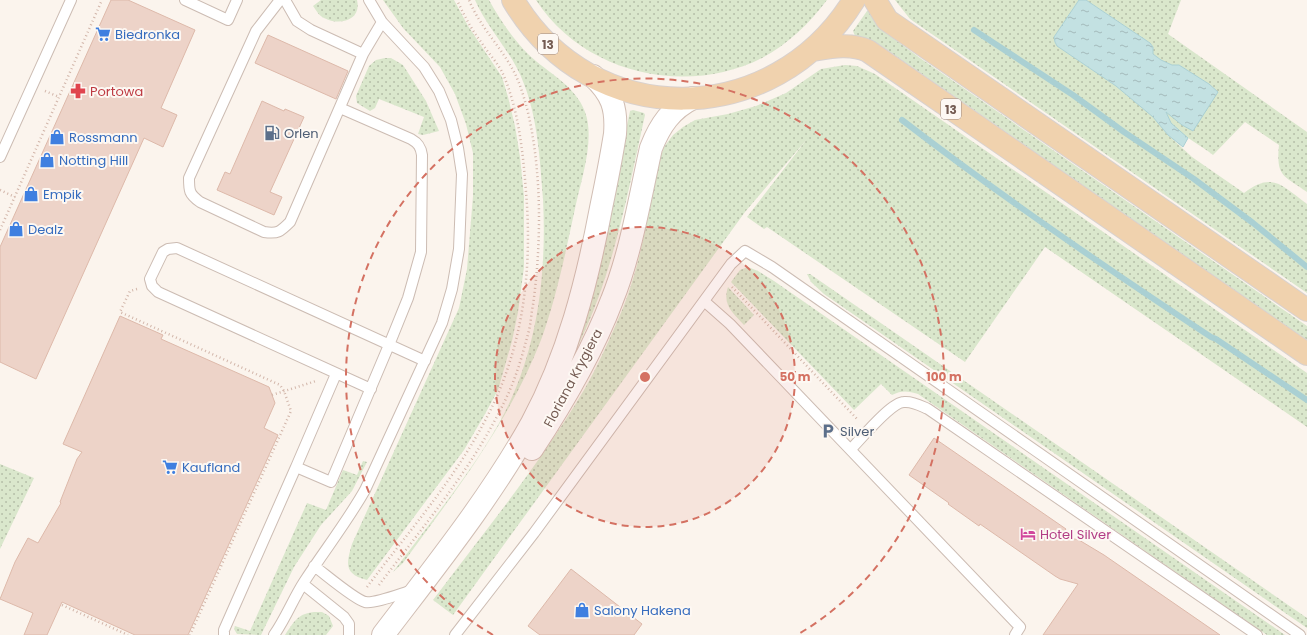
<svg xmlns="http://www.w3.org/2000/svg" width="1307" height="635" font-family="Poppins,sans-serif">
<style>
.grass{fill:url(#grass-dots)}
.water{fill:url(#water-ripples);stroke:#aad0d3}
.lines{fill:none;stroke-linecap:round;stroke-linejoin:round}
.stream{stroke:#aad0d3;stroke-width:6}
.building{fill:#edd3c8;stroke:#ddb9aa}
.lane-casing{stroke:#ccbcb3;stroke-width:12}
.secondary-casing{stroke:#d1beb4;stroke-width:24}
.primary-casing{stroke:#d8d1cf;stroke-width:24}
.path{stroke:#d2b6aa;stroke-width:2.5;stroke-dasharray:1 3;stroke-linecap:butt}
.lane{stroke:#fff;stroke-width:10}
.secondary{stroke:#fff;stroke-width:22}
.primary{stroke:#f0d2ae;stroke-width:22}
.ring{fill:none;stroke:#d47162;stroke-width:2;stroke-dasharray:7 5}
.labels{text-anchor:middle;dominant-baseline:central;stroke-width:4;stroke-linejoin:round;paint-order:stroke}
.shield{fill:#fdf8f3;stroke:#9d8a82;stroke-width:1}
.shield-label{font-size:12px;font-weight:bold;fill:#745b52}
.shop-label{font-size:13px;fill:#366cbe;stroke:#fdf8f3;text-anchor:start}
.health-label{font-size:13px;fill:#be3a42;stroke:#fdf8f3;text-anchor:start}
.service-label{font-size:13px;fill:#4e5e75;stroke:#fdf8f3;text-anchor:start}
.street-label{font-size:13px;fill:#745b52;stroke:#fdf8f3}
.hotel-label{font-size:13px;fill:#b23c85;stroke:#fdf8f3;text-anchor:start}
.centre{fill:#d47162;stroke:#fdf8f3;stroke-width:2}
.ring-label{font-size:12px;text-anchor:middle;font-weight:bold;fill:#d47162;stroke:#fdf8f3;stroke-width:4;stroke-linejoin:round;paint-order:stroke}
</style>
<defs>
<pattern id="grass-dots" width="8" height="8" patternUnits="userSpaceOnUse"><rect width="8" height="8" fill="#dae7cc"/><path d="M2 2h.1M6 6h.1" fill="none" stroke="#b5bea8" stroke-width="1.8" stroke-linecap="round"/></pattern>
<pattern id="water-ripples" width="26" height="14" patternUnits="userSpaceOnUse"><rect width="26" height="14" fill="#c3e1e2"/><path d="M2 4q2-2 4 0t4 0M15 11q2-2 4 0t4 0" fill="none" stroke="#a3b9ba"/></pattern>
</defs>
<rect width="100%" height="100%" fill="#fbf4ed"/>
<!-- grass -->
<path class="grass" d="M321,0H357C362,21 339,26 324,18C319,16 316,10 313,6Z
M383,0H454L468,26L502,77L508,97L515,126L520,157L524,197V267L518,312L512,341L498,390L485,414L464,450L367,580C344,574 346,564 352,544L459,308L467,269L473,196V153L466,124L455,94L440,67L403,28Z
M475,0H489C500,20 513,39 529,55C548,73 576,86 585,112C595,138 582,177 576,204C566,250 557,296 541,340C509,422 455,492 403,563L393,572C429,524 468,477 498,425C537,357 547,276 543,199C540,161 538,120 524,84C513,53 488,30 475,0Z
M536,0H827C809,24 788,44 762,58C685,97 583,73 536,0Z
M895,0H1079L1054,37L1055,42L1057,46L1116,86L1153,117L1168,135L1192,157L1244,193C1273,171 1282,186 1307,204V293L910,19Z
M1086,0H1181L1168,34L1307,132V192C1283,175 1276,177 1279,145L1245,122L1213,155C1201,145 1180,135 1171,123C1169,120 1167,115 1166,111L1182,125L1218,92L1209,84L1179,65H1172L1161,60L1153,54V47L1150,43Z
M867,11H870L882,30L920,58L1307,326V340L880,45L870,40L855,36L853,31Z
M385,58H391L403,65L426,101L439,131L423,135L418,134L424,117L379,99L375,108L370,111L357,103L356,96L369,66L376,60Z
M845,65L857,66L875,74L1307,373V427L1045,247L965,362L767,227L764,229L747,217L807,139L745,212L453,615L433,600C485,531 540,464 584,390C599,364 611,336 623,308C642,260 649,208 660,158L664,147L673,135L683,127L695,120L728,114L756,106L786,93L821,69Z
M633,110L644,113L645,115C627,196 614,271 578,346L574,349L604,236L630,111Z
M748,267L758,271L774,281L1285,635H1267L918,394C908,391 902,390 892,395L881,384L854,410L731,282L740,270Z
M807,274H810L1307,618V628L824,294L811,282Z
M728,287L754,315L744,325C733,313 722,305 728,287Z
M363,461L367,462L352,491L321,525L294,567L261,635L237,634L234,629L235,626L250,631L307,503L326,510L343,470L357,475Z
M0,464L34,478L0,549Z
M314,612H322L329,616L333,626L326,635H285C294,622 297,614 314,612Z"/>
<!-- water -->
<path class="water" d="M1079,0H1086L1150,43L1153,47V54L1161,60L1172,65H1179L1209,84L1218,92L1193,131L1182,125L1166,112L1171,123L1188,138L1183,147L1168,135L1153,117L1116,86L1057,46L1055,42L1054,37Z"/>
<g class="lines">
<!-- stream -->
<path class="stream" d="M974,30L1073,95L1124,132L1194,179L1253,223L1307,267
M902,120C1002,197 1106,268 1211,337L1216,339L1307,400"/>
</g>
<!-- building -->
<path class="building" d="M111,0H128L195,30L161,108L177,115L163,147L144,138L36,379L0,362V247Z
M268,35L348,71L336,99L255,63Z
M262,101L284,111L285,109L304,117L270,192L282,197L274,215L217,190L225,172L230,174Z
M120,316L163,335L161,339L269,387L275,403L264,428L278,435L188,635H135L62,602L47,635H24L33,613L0,599L15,562L28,538L38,543L61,503L60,502L77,459L82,452L63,444Z
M934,438L1066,529L1061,536L1079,540L1104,555L1220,635H1043L1078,584L1060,579L1055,576L980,524L979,526L948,504L949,503L909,475Z
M571,569L642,624L634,635H540L528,626Z"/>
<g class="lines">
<!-- lane casing -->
<g class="lane-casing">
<path id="lane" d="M185,0L228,20L237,0
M280,0L256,31L189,178C189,191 189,194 200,202L264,232C278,234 280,232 290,222L363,54
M285,0L297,21L311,30L363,54L382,22
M0,157L71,0
M704,301L730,324L1020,627L1015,635
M371,389L158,292L152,286L150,279L163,252L168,249L177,248L425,361
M851,449C861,439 891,402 904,402C913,401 921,406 928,409L1257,635
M296,467L336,374
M314,566C325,574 354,599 365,602C375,604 402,593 413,590
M303,584L344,617L349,624V635
M224,635V630L296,467L331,482L389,345L408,298L421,252L422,155C421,147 418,143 411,139L340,108
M274,635C286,618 293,599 304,582C324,551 347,522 365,490L442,323L452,289L459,249L462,174L458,148L451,120L439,91L424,67L382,22L369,0
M455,635L534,533L731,264L745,251L772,267L1300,635"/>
</g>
<!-- secondary casing -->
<g class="secondary-casing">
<path id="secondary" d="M532,449C563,402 592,353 612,300C631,253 640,197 651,148C660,125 671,109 693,98
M383,635C434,568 491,497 532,423C568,356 587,282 601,208C606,184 611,159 615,134C617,108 612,94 593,76"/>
</g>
<!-- primary casing -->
<g class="primary-casing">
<path id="primary" d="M513,0C592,133 774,130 854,0
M875,0L887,20L1307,310
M813,50C831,47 851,43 868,51L1307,354"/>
</g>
<!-- path -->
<path class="path" d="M45,91L59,97
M0,190L15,197
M0,230L102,0
M732,287L858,420
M137,289L130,291L120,312L280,385L284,391L291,411L190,635
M272,395L316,381
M379,585C425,524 477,463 509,392C517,374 523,353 528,334C531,324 531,314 533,305C537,276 539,247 539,217C539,176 534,122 519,83C507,52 481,30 469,0
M367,587C406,535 450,485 481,428C522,356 533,274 526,192C523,153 519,111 503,74C498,63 488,53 481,42C471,29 464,15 457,0
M62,605L128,635"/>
<!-- lane -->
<use href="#lane" class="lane"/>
<!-- secondary -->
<use href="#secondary" class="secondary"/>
<!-- primary -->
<use href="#primary" class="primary"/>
</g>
<!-- distance rings -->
<circle cx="645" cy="377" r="150" fill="#d47162" fill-opacity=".12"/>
<g class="ring">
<circle cx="645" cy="377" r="150"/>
<path d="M493 635A299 299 0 1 1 797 635"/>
</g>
<!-- icons -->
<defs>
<g id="supermarket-bare" transform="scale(1.2)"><path d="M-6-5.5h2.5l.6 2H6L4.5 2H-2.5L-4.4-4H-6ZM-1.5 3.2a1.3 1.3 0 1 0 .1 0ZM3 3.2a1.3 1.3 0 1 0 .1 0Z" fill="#3f7fe0" stroke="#fdf8f3" stroke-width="2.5" paint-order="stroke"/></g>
<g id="pharmacy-bare" transform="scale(1.2)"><path d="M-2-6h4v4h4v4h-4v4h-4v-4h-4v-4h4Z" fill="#e0444e" stroke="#fdf8f3" stroke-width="2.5" paint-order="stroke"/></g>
<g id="fuel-bare" transform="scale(1.2)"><path d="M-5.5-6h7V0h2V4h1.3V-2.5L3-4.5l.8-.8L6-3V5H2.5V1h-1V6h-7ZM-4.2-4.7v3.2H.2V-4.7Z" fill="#5c6f8a" stroke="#fdf8f3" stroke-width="2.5" paint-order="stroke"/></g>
<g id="shop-bare" transform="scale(1.2)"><path d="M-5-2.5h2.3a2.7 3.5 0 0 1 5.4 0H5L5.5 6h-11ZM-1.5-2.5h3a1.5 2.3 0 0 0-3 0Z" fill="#3f7fe0" stroke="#fdf8f3" stroke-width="2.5" paint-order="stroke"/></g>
<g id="parking-bare" transform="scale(1.2)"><path d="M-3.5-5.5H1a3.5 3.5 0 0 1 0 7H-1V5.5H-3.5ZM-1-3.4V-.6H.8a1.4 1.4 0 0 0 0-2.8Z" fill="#5c6f8a" stroke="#fdf8f3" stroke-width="2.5" paint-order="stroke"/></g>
<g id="hotel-bare" transform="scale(1.2)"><path d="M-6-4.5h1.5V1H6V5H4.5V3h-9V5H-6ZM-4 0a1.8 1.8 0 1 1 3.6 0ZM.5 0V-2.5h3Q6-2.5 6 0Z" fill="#d1479c" stroke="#fdf8f3" stroke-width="2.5" paint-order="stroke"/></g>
</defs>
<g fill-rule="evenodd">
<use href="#supermarket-bare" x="103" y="34"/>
<use href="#pharmacy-bare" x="78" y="91"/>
<use href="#fuel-bare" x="272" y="133"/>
<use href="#shop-bare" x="57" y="137"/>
<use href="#shop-bare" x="47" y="160"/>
<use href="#shop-bare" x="31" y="194"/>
<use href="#shop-bare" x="16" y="229"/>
<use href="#parking-bare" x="828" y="431"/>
<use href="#supermarket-bare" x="170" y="467"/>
<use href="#hotel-bare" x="1028" y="534"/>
<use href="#shop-bare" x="582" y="610"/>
</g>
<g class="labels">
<!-- shield labels -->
<g class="shield">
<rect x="538" y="34" width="20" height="20" rx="3"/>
<rect x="941" y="99" width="20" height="20" rx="3"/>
</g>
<g class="shield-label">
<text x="548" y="44">13</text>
<text x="951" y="109">13</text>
</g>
<!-- shop labels -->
<g class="shop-label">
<text x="115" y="34">Biedronka</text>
<text x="69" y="137">Rossmann</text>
<text x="59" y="160">Notting Hill</text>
<text x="43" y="194">Empik</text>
<text x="28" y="229">Dealz</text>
<text x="182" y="467">Kaufland</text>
<text x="594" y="610">Salony Hakena</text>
</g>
<!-- health labels -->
<g class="health-label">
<text x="90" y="91">Portowa</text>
</g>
<!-- service labels -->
<g class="service-label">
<text x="284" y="133">Orlen</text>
<text x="840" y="431">Silver</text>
</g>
<!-- street labels -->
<g class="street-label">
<text transform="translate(573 378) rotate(-62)">Floriana Krygiera</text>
</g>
<!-- hotel labels -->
<g class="hotel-label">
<text x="1040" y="534">Hotel Silver</text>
</g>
</g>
<circle cx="645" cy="377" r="6" class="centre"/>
<g class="ring-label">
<text x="795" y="381">50 m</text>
<text x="944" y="381">100 m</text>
</g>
</svg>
